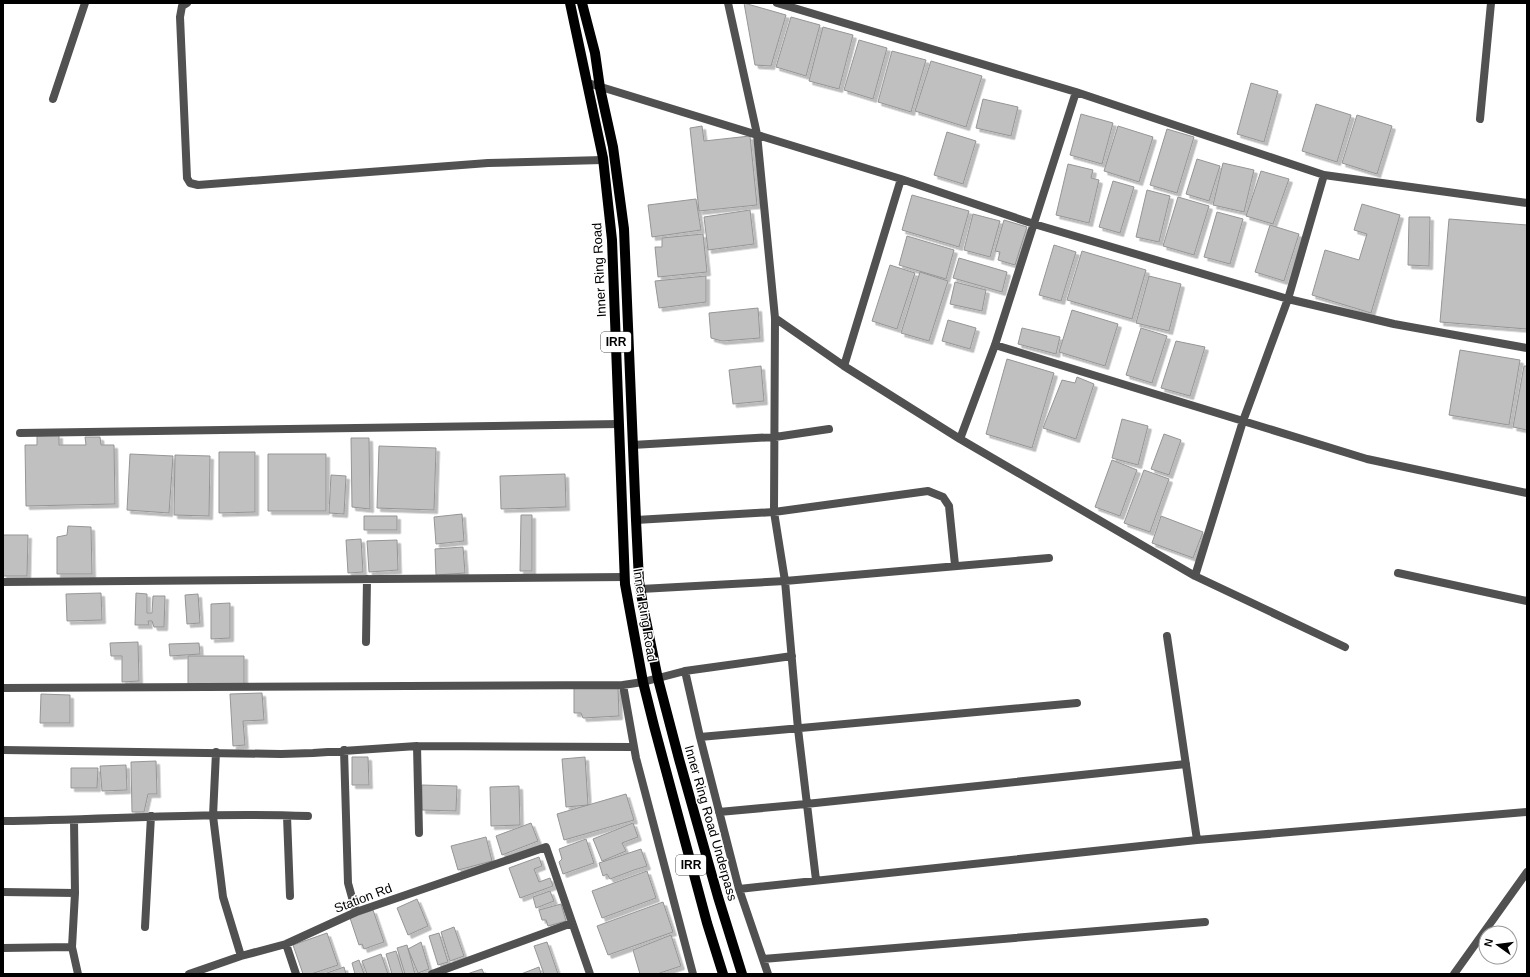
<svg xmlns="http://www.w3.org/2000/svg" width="1530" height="977" font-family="Arial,sans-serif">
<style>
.building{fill:#c0c0c0;stroke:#959595;filter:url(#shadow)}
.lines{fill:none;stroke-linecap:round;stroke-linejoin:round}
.lane{stroke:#515151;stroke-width:8}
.street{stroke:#515151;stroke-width:8}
.primary{stroke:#000;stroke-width:10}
.labels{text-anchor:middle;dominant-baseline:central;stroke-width:3;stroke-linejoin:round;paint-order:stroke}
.shield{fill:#fff;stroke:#4c4c4c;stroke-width:1}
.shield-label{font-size:12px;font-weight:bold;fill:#000}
.street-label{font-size:13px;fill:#000;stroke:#fff}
</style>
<defs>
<filter id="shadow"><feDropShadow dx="3.5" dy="3.5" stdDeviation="0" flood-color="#0004"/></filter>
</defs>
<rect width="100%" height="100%" fill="#fff"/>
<!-- building -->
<path class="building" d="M744,3L786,15L771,66L755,65Z
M791,17L820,25L806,76L776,67Z
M823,27L853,35L839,89L809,81Z
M859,40L887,48L873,99L844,90Z
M892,51L926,60L911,112L878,102Z
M931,61L982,76L966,127L915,111Z
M1251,83L1278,91L1264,142L1237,134Z
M983,99L1018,107L1011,136L976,128Z
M1316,104L1351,115L1337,162L1302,151Z
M1081,114L1113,123L1102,164L1070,155Z
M1357,115L1392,126L1377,174L1342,163Z
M702,126L704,141L750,136L757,205L699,211L690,128Z
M1118,126L1153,137L1139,182L1104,171Z
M1167,129L1194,137L1177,193L1150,185Z
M947,132L976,141L963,184L934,175Z
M1197,159L1220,166L1209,201L1186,194Z
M1223,163L1254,170L1244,212L1213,205Z
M1068,164L1093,170L1091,178L1099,180L1089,223L1056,215Z
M1261,171L1289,179L1273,224L1246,216Z
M1113,181L1134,187L1120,233L1099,227Z
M1147,190L1170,196L1159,242L1136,237Z
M912,195L969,211L959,247L902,230Z
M1178,197L1209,206L1194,255L1163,246Z
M696,199L701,230L652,237L648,205Z
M1362,204L1400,215L1371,313L1312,295L1325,250L1359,260L1367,234L1354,230Z
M750,210L754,244L708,250L704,217Z
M1217,212L1243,219L1230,264L1204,257Z
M973,214L1000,221L990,257L964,250Z
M1409,217H1430L1429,266L1408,265Z
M1449,219L1527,225V329L1440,322Z
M1004,220L1027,227L1015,265L998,260L1000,252L995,251Z
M1270,225L1299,234L1284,281L1255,272Z
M703,234L707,272L658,277L655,247H662V238Z
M907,236L954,250L946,279L899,265Z
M1054,245L1076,252L1061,301L1039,295Z
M1082,251L1146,270L1132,319L1067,300Z
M959,258L1007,272L1002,292L953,278Z
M890,265L915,273L897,329L872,321Z
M920,272L948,281L929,341L901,333Z
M706,276V302L659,308L655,281Z
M1149,276L1181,284L1169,331L1136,323Z
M955,282L986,290L982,311L950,304Z
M758,308L760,338L722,341L711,338L709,313Z
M1072,310L1118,324L1105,366L1059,352Z
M948,320L976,328L970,349L942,341Z
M1022,328L1060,337L1056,354L1018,344Z
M1141,328L1167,336L1152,383L1126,375Z
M1176,341L1205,347L1190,396L1161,388Z
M1460,350L1520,360L1509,425L1449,415Z
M1007,359L1054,373L1032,448L986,434Z
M761,366L764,401L733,404L729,370Z
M1524,366H1527V430L1513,427Z
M1077,377L1094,384L1076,439L1043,428L1062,380L1075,383Z
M1122,419L1148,426L1138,465L1112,458Z
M1164,434L1181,440L1169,475L1151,469Z
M59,435V445H86L85,437H100L101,445H114L115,504L26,506L25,445H37V436Z
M351,438H369L370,509L352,507Z
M379,446L436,448L434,510L377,508Z
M219,452H255V512L219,513Z
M130,454L173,456L169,513L127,510Z
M268,454H326V511H268Z
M175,455L210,456L209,516L174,515Z
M1112,460L1137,470L1120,516L1095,507Z
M1144,470L1169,479L1150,532L1124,523Z
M565,474L566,507L501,509L500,476Z
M331,475L346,476L344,514L329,513Z
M462,514L464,541L436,544L434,517Z
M521,515H532V571H520Z
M364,516H397V530H364Z
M1161,516L1203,532L1193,558L1152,543Z
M68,526L91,527L92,574H57V537L67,535Z
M3,535H28L27,576H3Z
M361,539L363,572L348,573L346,540Z
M397,540L398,570L369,572L367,541Z
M463,547L465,573L436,575L435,549Z
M101,593L102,620L67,621L66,594Z
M136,593L147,594V613H152L153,596H165L164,627H154L152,621H148L149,625H135Z
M198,594L200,623L187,624L185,595Z
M230,603V638L211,639V604Z
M138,642L139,681L122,682V656H111L110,643Z
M199,643L200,654L170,656L169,644Z
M188,656H244V684H188Z
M618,687L619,716L583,718L581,713H574V688Z
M262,693L264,720L243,721L245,745L233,746L230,694Z
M41,694L70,695V723H40Z
M352,757H368L369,785H352Z
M585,757L588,805L566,807L562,759Z
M156,761L157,794H148L144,812H132L131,762Z
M126,765L127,790L102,791L100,766Z
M71,768H98L97,788H71Z
M422,785L457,786L456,811L422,810Z
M519,786L520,825L491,826L490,787Z
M626,794L634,820L564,840L557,814Z
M531,823L538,841L502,855L496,836Z
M633,823L638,837L622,843L626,851L602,861L593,839Z
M486,837L492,861L458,870L451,846Z
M586,839L594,863L563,874L559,862L562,859L559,849Z
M641,849L647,866L634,870L610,879L607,874L603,876L599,863Z
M539,857L542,866L534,869L539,882L550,878L553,886L520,898L509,868Z
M647,871L656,898L602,918L592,891Z
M550,891L554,901L536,908L533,897Z
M417,899L428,926L408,935L397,908Z
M663,902L673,932L608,955L597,926Z
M561,904L566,921L548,926L546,920H542L539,910Z
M373,910L384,942L364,949L362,944L359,945L350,918Z
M454,927L464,956L450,961L441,932Z
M327,933L338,965L311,974H303L293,945Z
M439,933L448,962L438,965L429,936Z
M671,935L681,966L657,974H640L633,950Z
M421,942L429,969L418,973L408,949Z
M547,942L558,974H544L534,946Z
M407,945L415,974H405L397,948Z
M396,951L403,974H392L386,954Z
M381,954L388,974H367L362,961Z
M359,960L364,974H355L352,963Z
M344,967L346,974H324Z
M539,967L541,974H521Z
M482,969L484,974H467Z"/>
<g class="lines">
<!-- lane -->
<path class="lane" d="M187,3L182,6L180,17L187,178L190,183L198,185L488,163L603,160
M1480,119L1491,3
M1454,974L1527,872"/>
<!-- street -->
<path class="street" d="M728,3L757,134L775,318L774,512L785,581L798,729L816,880
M777,3L1076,92L1324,175L1527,203
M588,83L901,179L1034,224L1288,299L1394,324L1527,348
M53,99L85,3
M775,318L844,366L960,439L1195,576L1345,647
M995,345L1367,459L1527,493
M844,366L901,179
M20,433L619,424
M960,439L995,345L1076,92
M632,445L775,437L829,429
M636,520L774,512L928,491L943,497L949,506L955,565
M1398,573L1527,601
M1195,576L1243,421L1288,299L1324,175
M3,582L625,577
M641,589L785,581L1049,558
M1167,636L1197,840
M366,642L367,579
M685,671L700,737L739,889L768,974
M623,685L636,758L693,974
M3,688L623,685L643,682L685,671L792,656
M700,737L1077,703
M417,746L419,833
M3,750L281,754L313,753L417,746L633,747
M344,750L348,883L356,912
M216,752L213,816L223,897L241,956
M719,812L806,804L1186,764
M287,816L290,896
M74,820L75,893L72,947L78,974
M3,821C105,820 207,812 308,816
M739,889L1197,840L1527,812
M3,892L75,893
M145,927L151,816
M286,944L296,974
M3,948L72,947
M763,959L1205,922
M189,974L241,956L286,944L356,912L546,847L590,974
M432,974L572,923"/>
<!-- primary -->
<path class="primary" d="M570,3L603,158L612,240L625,584L643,682L654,726L707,923L723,974
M582,3L595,53L600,88L613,147L624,229L636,520L639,581L644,611L658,679L679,759L718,897L742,974"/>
</g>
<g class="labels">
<!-- shield labels -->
<g class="shield">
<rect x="601" y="332" width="30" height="20" rx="3"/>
<rect x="676" y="855" width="30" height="20" rx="3"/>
</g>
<g class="shield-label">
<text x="616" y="342">IRR</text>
<text x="691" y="865">IRR</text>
</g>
<!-- street labels -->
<g class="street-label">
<text transform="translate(599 270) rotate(-93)">Inner Ring Road</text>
<text transform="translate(645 615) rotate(81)">Inner Ring Road</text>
<text transform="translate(711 823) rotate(74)">Inner Ring Road Underpass</text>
<text transform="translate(363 898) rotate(-21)">Station Rd</text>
</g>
</g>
<!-- border -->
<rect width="1530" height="977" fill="none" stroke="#000000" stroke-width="8"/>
<!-- north arrow -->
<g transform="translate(1498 945) rotate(284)"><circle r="19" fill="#ffffff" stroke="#999999"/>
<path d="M0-3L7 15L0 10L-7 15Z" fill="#000000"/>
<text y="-6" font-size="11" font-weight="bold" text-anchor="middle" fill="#000000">N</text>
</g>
</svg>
